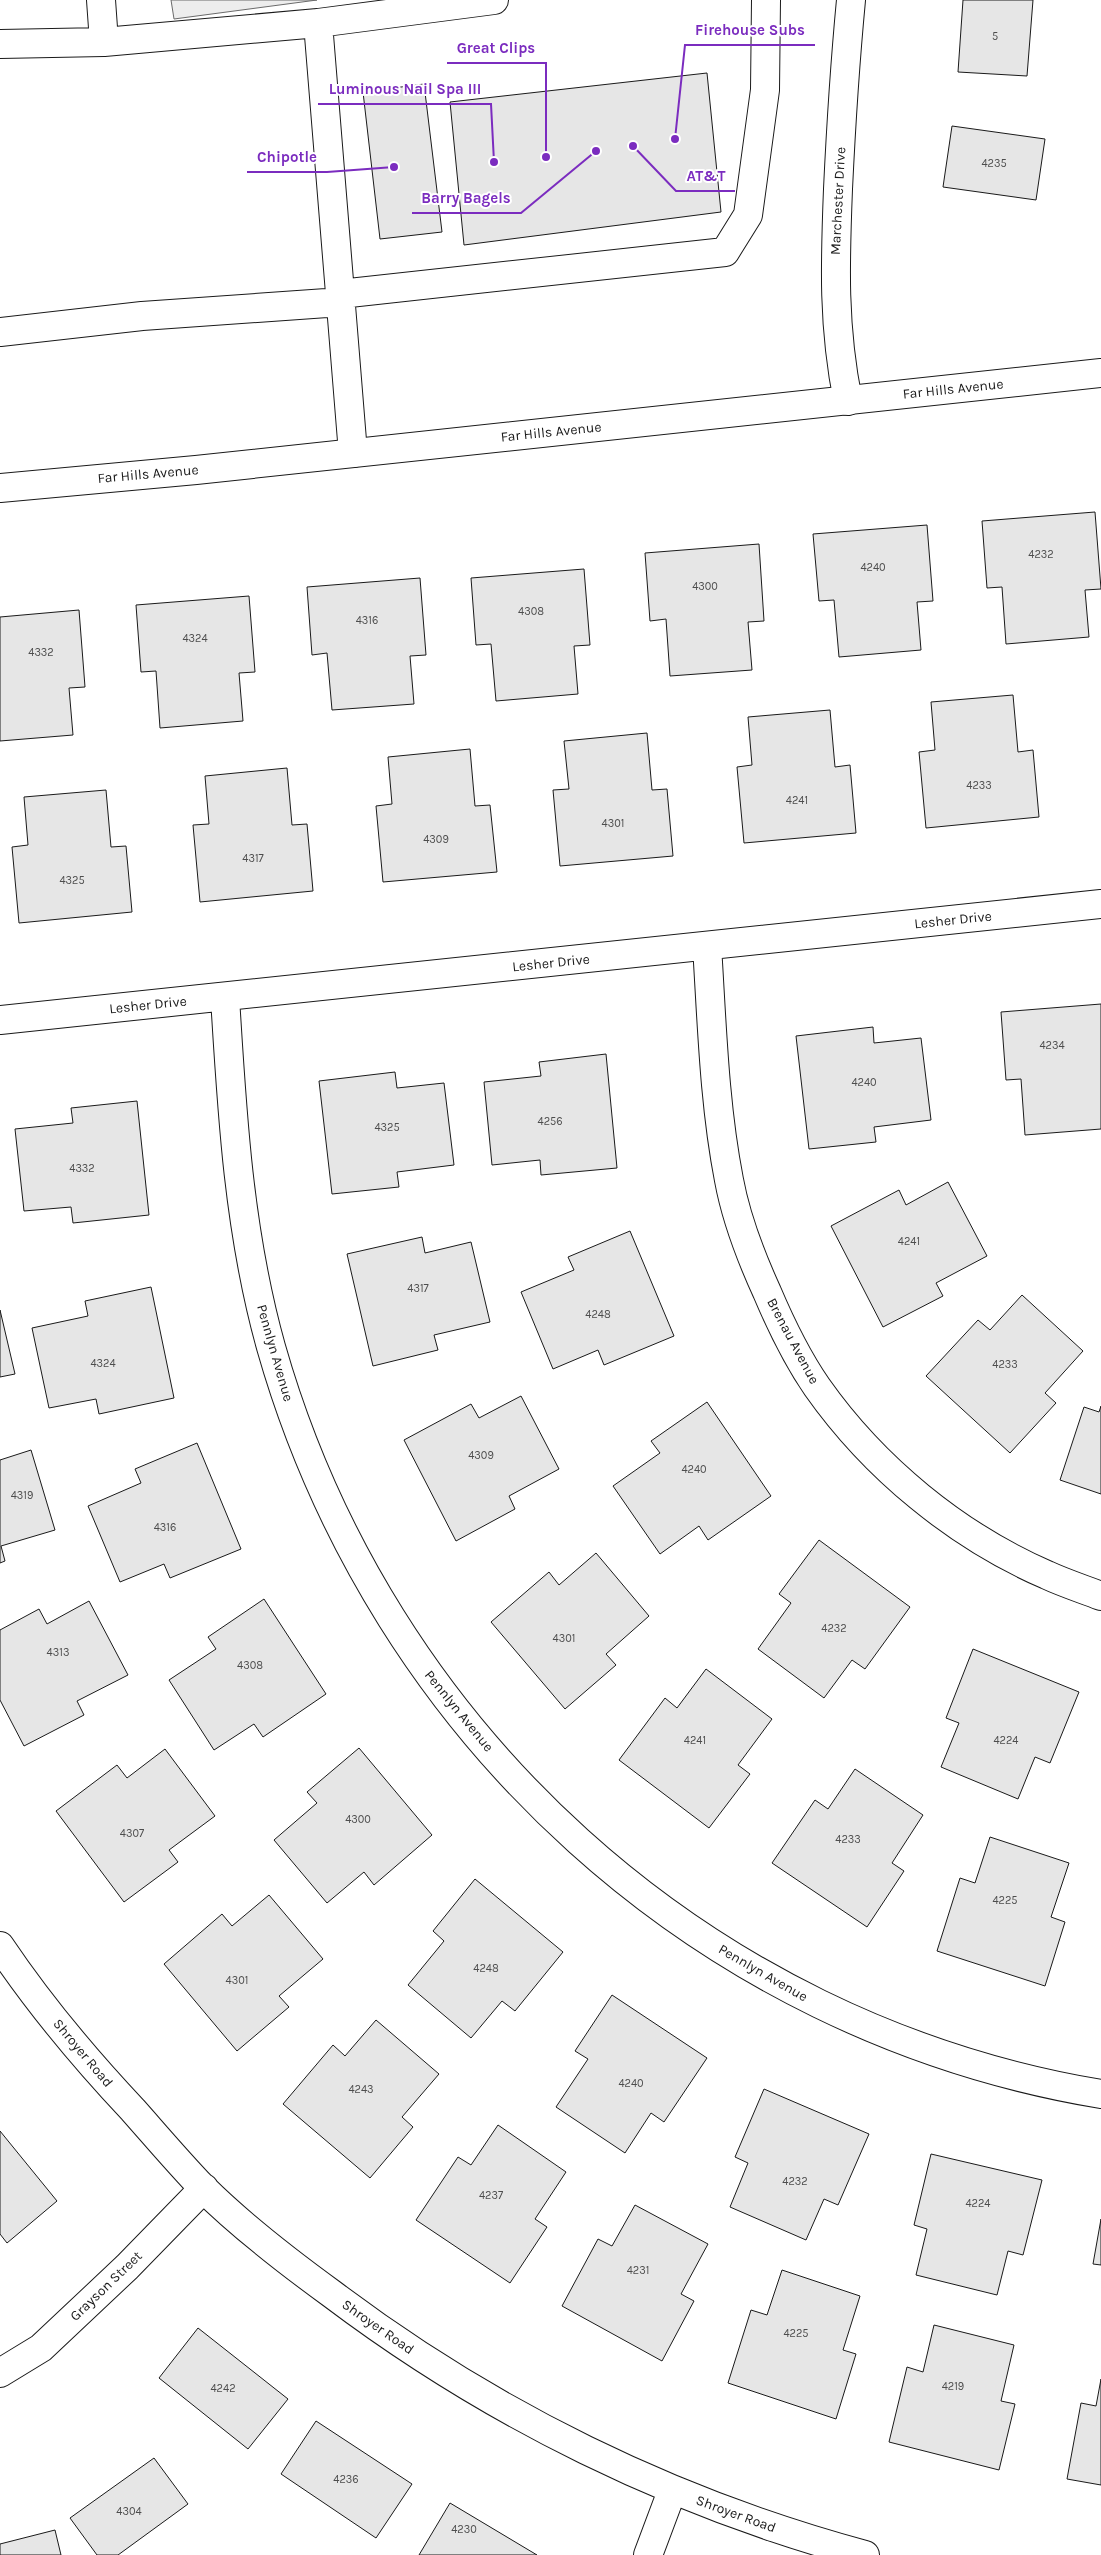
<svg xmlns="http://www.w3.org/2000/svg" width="1101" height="2555" font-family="Karla,sans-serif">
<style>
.parking{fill:#ededed;stroke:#6a6a6a}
.building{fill:#e6e6e6;stroke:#1a1a1a}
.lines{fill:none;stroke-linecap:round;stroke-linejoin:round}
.minor-casing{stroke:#1a1a1a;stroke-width:30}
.major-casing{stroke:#1a1a1a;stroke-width:30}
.minor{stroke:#fff;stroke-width:28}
.major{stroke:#fff;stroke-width:28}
.labels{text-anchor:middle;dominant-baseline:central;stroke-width:4;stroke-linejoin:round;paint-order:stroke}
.number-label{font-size:11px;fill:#4d4d4d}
.street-label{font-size:14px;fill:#1a1a1a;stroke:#fff}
.leader{fill:none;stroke:#7b2cbf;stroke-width:2}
.callout-dot{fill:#7b2cbf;stroke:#fff;stroke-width:2}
.callout-label{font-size:15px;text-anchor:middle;font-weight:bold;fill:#7b2cbf;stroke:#fff;stroke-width:4;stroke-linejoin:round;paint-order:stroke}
</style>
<rect width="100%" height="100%" fill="#fff"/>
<!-- parking -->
<path class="parking" d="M171,0H317L174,19Z"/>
<!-- building -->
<path class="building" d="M963,0H1033L1027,76L958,72Z
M707,73L721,212L464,245L450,102Z
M424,84L442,232L380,239L363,92Z
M952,126L1045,139L1036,200L943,187Z
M1095,512L1101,589L1085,590L1089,637L1006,644L1002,587L987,588L982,521Z
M927,525L933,601L917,602L921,650L839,657L834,600L819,601L813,534Z
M759,544L764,621L748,622L752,670L670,676L666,619L650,621L645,553Z
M584,569L590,645L574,646L578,694L496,701L491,644L476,645L471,578Z
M420,578L426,655L410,656L414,704L332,710L327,653L312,655L307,587Z
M249,596L255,672L239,673L243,721L160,728L156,671L141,672L136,605Z
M79,610L85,687L69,688L73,735L0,741V617Z
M1013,695L1018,752L1033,750L1039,817L926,828L919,752L935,750L931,702Z
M830,710L835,767L850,765L856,833L744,843L737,767L752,765L748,717Z
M647,733L652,790L667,789L673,856L560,866L553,790L569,789L564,741Z
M470,749L475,806L490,805L497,872L383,882L376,806L392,804L388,757Z
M287,768L292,825L307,824L313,891L200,902L193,825L209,824L205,776Z
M106,790L111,847L126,846L132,912L19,923L12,847L28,845L24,797Z
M1101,1004V1129L1025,1135L1021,1079L1006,1080L1001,1012Z
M873,1027L874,1043L921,1038L931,1120L874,1127L876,1142L809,1149L796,1036Z
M606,1054L617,1168L541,1175L540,1160L492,1165L484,1082L541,1076L539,1062Z
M395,1072L397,1088L444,1083L454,1165L397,1172L399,1187L332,1194L319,1081Z
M137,1101L149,1215L73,1223L71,1207L24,1211L15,1129L73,1123L71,1108Z
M948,1182L987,1256L936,1283L943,1296L883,1327L831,1226L899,1190L906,1205Z
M630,1231L674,1336L604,1365L598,1350L553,1369L521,1292L574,1270L568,1257Z
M422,1237L425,1253L471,1242L490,1322L434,1335L438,1350L373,1366L347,1254Z
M151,1287L174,1398L99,1414L96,1399L49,1408L32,1328L88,1316L85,1301Z
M1022,1295L1083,1351L1045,1393L1056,1403L1010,1453L926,1376L978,1320L990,1330Z
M0,1310L15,1374L0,1377Z
M521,1396L559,1469L509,1496L515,1509L456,1541L404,1440L471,1404L479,1418Z
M707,1402L771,1496L708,1540L699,1526L660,1554L613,1486L660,1453L651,1441Z
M1101,1406V1494L1060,1480L1084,1407L1099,1412Z
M197,1443L241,1549L170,1578L164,1564L120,1582L88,1506L141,1483L135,1469Z
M31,1450L55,1530L1,1546L5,1561L0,1563V1460Z
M819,1540L910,1607L865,1669L852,1660L824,1698L758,1649L791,1603L779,1594Z
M596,1553L649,1616L606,1654L616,1665L565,1709L491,1622L549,1572L559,1585Z
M264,1599L326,1694L263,1737L254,1724L214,1750L169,1680L216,1649L208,1637Z
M89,1601L128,1675L77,1701L84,1715L24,1746L0,1700V1630L39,1609L47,1624Z
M973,1649L1079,1692L1050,1763L1035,1757L1018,1799L941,1767L959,1723L946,1718Z
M706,1669L772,1719L738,1765L750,1774L709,1828L619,1760L665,1698L677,1708Z
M359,1748L432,1835L374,1885L364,1872L327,1903L274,1840L317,1803L307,1792Z
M165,1749L215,1816L169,1850L178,1862L124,1902L56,1811L117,1765L127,1778Z
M855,1769L923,1815L892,1863L904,1871L867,1927L772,1863L815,1800L828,1809Z
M990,1837L1069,1863L1051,1917L1065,1922L1045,1986L937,1951L960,1878L975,1883Z
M475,1879L563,1952L515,2011L502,2001L471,2038L408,1985L444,1941L433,1931Z
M269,1895L323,1959L279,1996L289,2007L237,2051L164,1964L222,1914L232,1926Z
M612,1995L707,2058L664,2122L651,2113L625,2153L556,2107L588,2059L575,2051Z
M376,2020L439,2074L402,2117L413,2127L370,2178L283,2104L333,2045L345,2056Z
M764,2089L869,2134L838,2205L824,2199L806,2240L730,2207L748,2163L735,2157Z
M498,2125L566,2172L535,2219L547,2227L510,2283L416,2220L458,2157L471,2165Z
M0,2131L57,2201L7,2243L0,2234Z
M931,2154L1042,2180L1023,2255L1008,2251L997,2295L916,2275L927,2229L914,2225Z
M635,2205L708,2244L681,2294L694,2301L662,2361L562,2306L598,2239L612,2246Z
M1101,2219V2265L1093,2264Z
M782,2270L860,2296L843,2350L856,2354L836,2419L728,2383L751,2310L767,2315Z
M934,2325L1014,2345L1001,2401L1015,2404L999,2470L889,2442L907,2367L923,2372Z
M198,2328L288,2399L248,2449L159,2378Z
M1101,2379V2485L1067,2479L1081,2403L1096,2406Z
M316,2421L412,2484L376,2538L281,2474Z
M154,2458L188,2504L118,2555H97L70,2518Z
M450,2503L537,2555H419Z
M55,2530L61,2555H0V2544Z"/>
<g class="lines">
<!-- minor casing -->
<g class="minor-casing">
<path id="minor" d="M101,0L104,42L318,23
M0,44L104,42
M340,294L725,252L748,215L765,90L766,0
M0,332L142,316L341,302
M848,401C833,327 835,264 838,189C841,126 845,63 851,0
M353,453L318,23L494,0
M707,946C712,1024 714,1103 729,1180C736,1218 751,1257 767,1292C781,1325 797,1358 817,1387C874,1468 957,1536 1047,1575C1064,1583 1083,1589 1101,1596
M225,997C232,1115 239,1233 271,1347C381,1734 704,2028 1101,2094
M0,1020L1101,904
M0,1946C39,2004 85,2059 133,2110C156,2136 178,2162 202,2187C241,2226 288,2262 332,2294C491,2414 672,2503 865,2555
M0,2373L41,2348L127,2267L204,2188
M648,2555L672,2491"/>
</g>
<!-- major casing -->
<g class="major-casing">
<path id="major" d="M0,488L196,470L1101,373"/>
</g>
<!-- minor -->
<use href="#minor" class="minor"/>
<!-- major -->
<use href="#major" class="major"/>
</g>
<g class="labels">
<!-- number labels -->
<g class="number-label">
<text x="995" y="36">5</text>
<text x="994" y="163">4235</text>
<text x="1041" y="554">4232</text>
<text x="873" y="567">4240</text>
<text x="705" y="586">4300</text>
<text x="531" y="611">4308</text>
<text x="367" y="620">4316</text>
<text x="195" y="638">4324</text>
<text x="41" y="652">4332</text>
<text x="979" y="785">4233</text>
<text x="797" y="800">4241</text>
<text x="613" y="823">4301</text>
<text x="436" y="839">4309</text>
<text x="253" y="858">4317</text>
<text x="72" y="880">4325</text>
<text x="1052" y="1045">4234</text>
<text x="864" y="1082">4240</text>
<text x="550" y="1121">4256</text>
<text x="387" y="1127">4325</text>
<text x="82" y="1168">4332</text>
<text x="909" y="1241">4241</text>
<text x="418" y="1288">4317</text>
<text x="598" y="1314">4248</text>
<text x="103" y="1363">4324</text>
<text x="1005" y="1364">4233</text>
<text x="481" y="1455">4309</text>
<text x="694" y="1469">4240</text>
<text x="22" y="1495">4319</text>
<text x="165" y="1527">4316</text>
<text x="834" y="1628">4232</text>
<text x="564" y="1638">4301</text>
<text x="58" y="1652">4313</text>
<text x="250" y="1665">4308</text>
<text x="695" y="1740">4241</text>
<text x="1006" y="1740">4224</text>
<text x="358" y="1819">4300</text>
<text x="132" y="1833">4307</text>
<text x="848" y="1839">4233</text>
<text x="1005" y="1900">4225</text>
<text x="486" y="1968">4248</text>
<text x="237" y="1980">4301</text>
<text x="631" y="2083">4240</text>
<text x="361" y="2089">4243</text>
<text x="795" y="2181">4232</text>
<text x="491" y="2195">4237</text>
<text x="978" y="2203">4224</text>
<text x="638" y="2270">4231</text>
<text x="796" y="2333">4225</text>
<text x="953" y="2386">4219</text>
<text x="223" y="2388">4242</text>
<text x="346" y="2479">4236</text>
<text x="129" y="2511">4304</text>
<text x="464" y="2529">4230</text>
</g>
<!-- street labels -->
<g class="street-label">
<text transform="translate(838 201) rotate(-87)">Marchester Drive</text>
<text transform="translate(953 389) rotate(-6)">Far Hills Avenue</text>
<text transform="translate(551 432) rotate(-6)">Far Hills Avenue</text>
<text transform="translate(148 474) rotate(-5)">Far Hills Avenue</text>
<text transform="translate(953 920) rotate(-6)">Lesher Drive</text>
<text transform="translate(551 963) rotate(-6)">Lesher Drive</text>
<text transform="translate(148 1005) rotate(-6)">Lesher Drive</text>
<text transform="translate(793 1341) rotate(62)">Brenau Avenue</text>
<text transform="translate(275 1353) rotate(74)">Pennlyn Avenue</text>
<text transform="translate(459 1711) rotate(51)">Pennlyn Avenue</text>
<text transform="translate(763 1973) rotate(30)">Pennlyn Avenue</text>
<text transform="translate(83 2053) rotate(50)">Shroyer Road</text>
<text transform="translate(106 2286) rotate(-44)">Grayson Street</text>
<text transform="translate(378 2327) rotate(35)">Shroyer Road</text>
<text transform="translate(736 2514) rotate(20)">Shroyer Road</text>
</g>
</g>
<!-- callouts -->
<path class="leader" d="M675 139L685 45H815M546 157L546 63H447M494 162L491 104H318M394 167L327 172H247M633 146L676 191H735M596 151L521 213H412"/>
<g class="callout-dot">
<circle cx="675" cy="139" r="5"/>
<circle cx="546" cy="157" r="5"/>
<circle cx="494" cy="162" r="5"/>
<circle cx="394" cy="167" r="5"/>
<circle cx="633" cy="146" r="5"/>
<circle cx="596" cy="151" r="5"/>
</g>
<g class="callout-label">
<text x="750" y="35">Firehouse Subs</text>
<text x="496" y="53">Great Clips</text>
<text x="405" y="94">Luminous Nail Spa III</text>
<text x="287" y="162">Chipotle</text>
<text x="706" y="181">AT&amp;T</text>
<text x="466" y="203">Barry Bagels</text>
</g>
</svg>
